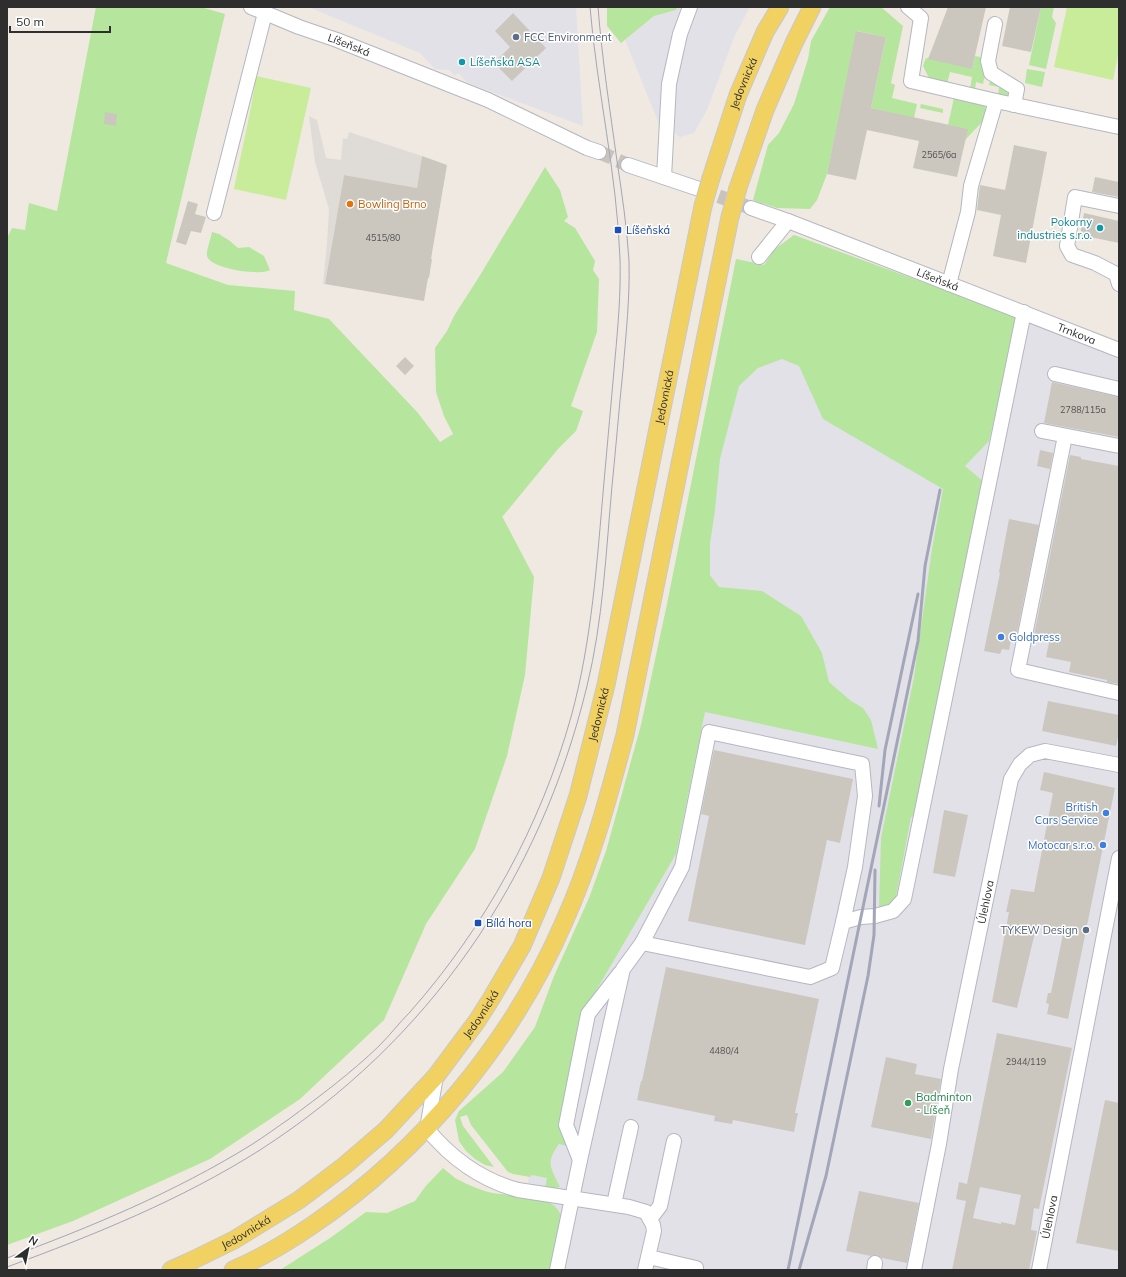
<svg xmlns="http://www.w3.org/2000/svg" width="1126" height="1277" font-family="Mulish,sans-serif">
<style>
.industrial{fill:#e3e1e8}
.green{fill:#b6e59e}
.pitch{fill:#c9ec9a}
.plaza{fill:#dfdcd8}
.building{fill:#cbc7bf;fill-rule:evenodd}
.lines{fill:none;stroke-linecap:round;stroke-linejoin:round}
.minor-tunnel{stroke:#c8c4bd;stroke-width:14;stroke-dasharray:14 7;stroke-linecap:butt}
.minor-casing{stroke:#b4b7c1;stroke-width:16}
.major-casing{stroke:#c9c9c9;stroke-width:19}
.minor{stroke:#fff;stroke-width:14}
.major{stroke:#f2d163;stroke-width:17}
.tram{stroke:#a3a6b8;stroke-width:1}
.rail{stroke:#a3a6b8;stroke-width:3}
.major-bridge-casing{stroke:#c9c9c9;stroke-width:19;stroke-linecap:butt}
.major-bridge{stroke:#f2d163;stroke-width:17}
.service-dot{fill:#5c6f8a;stroke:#fff;stroke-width:1.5}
.culture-dot{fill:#0f9aa8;stroke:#fff;stroke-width:1.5}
.food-dot{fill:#e8710a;stroke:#fff;stroke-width:1.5}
.transit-dot{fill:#1a4fb4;stroke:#fff;stroke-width:1.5}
.shop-dot{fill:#3f7fe0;stroke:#fff;stroke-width:1.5}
.leisure-dot{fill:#2e9e5b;stroke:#fff;stroke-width:1.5}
.labels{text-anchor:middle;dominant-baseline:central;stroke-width:3;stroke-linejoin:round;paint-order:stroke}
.number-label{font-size:9px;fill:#555452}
.service-label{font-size:11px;fill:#4e5e75;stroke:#fff;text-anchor:start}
.street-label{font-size:11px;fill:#2e2e2e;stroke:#fff}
.culture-label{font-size:11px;fill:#0d838f;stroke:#fff;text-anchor:start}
.food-label{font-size:11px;fill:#c56008;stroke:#fff;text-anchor:start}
.transit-label{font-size:11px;fill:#164399;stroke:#fff;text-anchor:start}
.shop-label{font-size:11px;fill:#366cbe;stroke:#fff;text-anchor:end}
.leisure-label{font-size:11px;fill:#27864d;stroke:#fff;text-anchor:start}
</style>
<rect width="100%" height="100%" fill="#efe9e1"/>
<!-- industrial -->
<path class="industrial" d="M308,7H576L583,126L468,83L458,73L455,76L449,70L435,69L420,53Z
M677,7H750L735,35L707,110L694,133L680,137L673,132L662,131L625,40L654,16L676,10Z
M794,235L936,287L1119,358V1270H498L528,1184L531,1148L648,707L739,259L764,265L775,249Z"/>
<!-- green -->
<path class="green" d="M96,7H201L225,14L166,263L228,285L295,291L294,310L329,319L418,413L440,442L453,434L444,416L436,392L435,348L447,331L454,316L479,277L545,167L560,190L568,217L564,221L575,228L595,261L593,270L599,279L597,332L571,406L583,411L576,431L558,449L503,516H502L534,577L525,675L507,756L475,849L426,924L384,1020L300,1099L210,1159L73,1221L7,1245V238L12,228L25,230L29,203L57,211Z
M607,7H677L676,10L654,16L621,43L607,26Z
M830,7H881L903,26L891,83L895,85L892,98L917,104L914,118L871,108L886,37L857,31L827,174L817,200L810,209L777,208L753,200L768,145L779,133L794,104L808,59L811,41Z
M1041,7H1054L1052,17L1056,23L1046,69L1029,65Z
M975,56L980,57L987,65L983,84L976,82L975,90L970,89L972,77L950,72L947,84L930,80L923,66L926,58L972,68Z
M994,65L1012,87L1010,97L998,95L999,87L989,85Z
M1027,69L1045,72L1042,87L1025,83Z
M954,98L984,104L987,112L986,118L965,140L967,129L948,125Z
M921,104L943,109V113L920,108Z
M212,232L219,234L230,241L238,248L249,247L264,256L270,270C261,276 210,269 207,256C206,251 211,238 212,232Z
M794,235L936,287L1018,318L989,441L965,466L985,483L918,816L911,817L896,897L894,906L879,909L881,838L914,677L932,549L943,489L823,419L799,366L782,359L758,368L739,386L720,459L715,510L710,544V575L719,587L762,591L801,616L822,653L829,682L851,701L863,708L871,720L878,749L705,712L676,854L583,1013L568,1146L559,1144C545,1163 551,1168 560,1187L551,1188L545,1187L547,1178L532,1175L530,1177L513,1174L508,1172L471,1125L467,1115L460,1117L463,1126L494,1167L485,1165L475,1159L466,1151L459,1141L455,1120L459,1111L503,1072L535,1027L554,976L589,898L606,851L641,725L667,604L736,259L764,265L775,249Z
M443,1168C447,1171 451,1175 455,1178C462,1182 480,1190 488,1192C508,1197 554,1192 561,1216C564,1227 555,1258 552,1270H280L330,1238L366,1212L387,1213L415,1201L425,1187Z"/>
<!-- pitch -->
<path class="pitch" d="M1067,7H1119V50L1113,80L1054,67Z
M256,76L311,88L286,200L234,189C241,151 251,114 256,76Z"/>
<!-- plaza -->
<path class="plaza" d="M309,116L317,120L326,158L341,160L343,138L347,139L349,132L422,156L417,188L344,175L325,284H323L327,243L329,209L315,162Z"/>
<!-- building -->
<path class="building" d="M948,7H986L972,69L928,59Z
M1010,7H1041L1031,52L1002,46Z
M513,13L546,48L512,81L494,63L510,47L495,31Z
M856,31L886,37L871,108L968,129L957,177L913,168L919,141L867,130L856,180L827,174Z
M105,112L117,114L116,126L104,124Z
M1014,145L1047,152L1026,263L993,256L1001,215L977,210L980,185L1005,190Z
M422,156L447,165L431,259H432L429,278H428L424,301L325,284L344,175L417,188Z
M1095,177L1119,182V197L1092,192Z
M188,201L198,204L195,214L206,217L201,233L191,231L186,245L176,242Z
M1084,213L1119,221V243L1080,235Z
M405,357L414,366L405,375L396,366Z
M1052,382L1119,397V437L1044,423Z
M1040,450L1053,453L1050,469L1037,466Z
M1070,455L1081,457V459L1119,466V684L1107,682V680L1069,672L1071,662L1046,657L1050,638L1034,635Z
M1009,519L1039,525L1017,632L1013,631L1009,650L1002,649L1000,654L984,651L1000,573L999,572Z
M1048,701L1119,715V732L1116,746L1042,731Z
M714,750L853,779L840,843L827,840L805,945L688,921L709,816L701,814Z
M1044,772L1115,788L1068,1019L1047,1014L1049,1004L1046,1003L1048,993H1051L1064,929L1037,924L1017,1008L992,1002L1009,912H1006L1011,889L1034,892L1053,793L1040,790Z
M944,810L968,815L955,877L933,873Z
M666,967L819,999L795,1113H798L794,1132L733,1120L732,1124L714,1121L715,1116L637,1100L641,1081H642Z
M997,1033L1072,1048L1039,1209L1034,1208L1031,1230L1037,1231L1029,1270H952L966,1201L956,1199L959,1182L967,1184ZM980,1187L1021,1195L1015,1225L1001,1222V1224L973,1218Z
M886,1057L917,1064L915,1074L941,1079L931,1139L871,1127Z
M1105,1100L1119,1103V1251L1076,1243Z
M859,1191L919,1203L907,1263L882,1258L877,1255L871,1256L846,1251Z"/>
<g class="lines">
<!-- minor-tunnel -->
<path class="minor-tunnel" d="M599,152L628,165
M699,189L751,208"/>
<!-- minor casing -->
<g class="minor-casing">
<g id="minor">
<path id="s1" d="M251,7L299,27L337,40L488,100L587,148L599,152"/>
<path d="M908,7L921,18L911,81L996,101L1119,127"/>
<path d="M995,24L988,61L991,73L1017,89L1014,105"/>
<path d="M628,165L699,189"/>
<path d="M664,177L669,84L680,34L690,7"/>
<path d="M1119,206L1075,197L1067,246L1072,255L1095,263L1116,274L1119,284"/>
<path id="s2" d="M751,208L788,221L1119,350"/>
<path d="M214,213L265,13"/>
<path d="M759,257L788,221"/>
<path d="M949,284L968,212L971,186L996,101"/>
<path d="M1055,374L1119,389"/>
<path d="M1042,431L1119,446"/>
<path d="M1065,436L1018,670L1119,693"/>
<path d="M642,943L682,867L709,732L862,764L865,796L855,867L843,922"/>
<path d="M436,1076L427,1129C451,1158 481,1180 518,1190L629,1207L646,1212L653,1225L654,1231L645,1270"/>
<path d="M580,1160L566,1125L588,1014L620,973"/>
<path d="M614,1204L631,1127"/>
<path d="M650,1219L660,1206L674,1141"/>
<path d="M649,1257L696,1268V1270"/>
<path d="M557,1270L580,1160L623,969L642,943L810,977L832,968L843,922L861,917L875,916L893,911L904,899L1024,312"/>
<path d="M874,1270L875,1263"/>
<path id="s3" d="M914,1270L939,1144L951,1069L1011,779L1020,764L1030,755L1045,751L1119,765"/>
<path id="s4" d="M1039,1270L1119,858"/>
</g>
</g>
<!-- major casing -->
<g class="major-casing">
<g id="major">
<path id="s5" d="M711,178L738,95L765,32L780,7"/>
<path d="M738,188L765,110L794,43L812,7"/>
<path id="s6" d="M171,1270L189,1262L234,1240L299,1200L344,1166L386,1130L436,1076L477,1021L491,999L522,946L551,878L578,796L606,685L703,206"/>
<path d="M233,1270C261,1258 288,1242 314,1224C421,1151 512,1042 564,922C591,862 608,799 625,735L730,217"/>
</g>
</g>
<!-- minor -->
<use href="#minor" class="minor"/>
<!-- major -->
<use href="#major" class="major"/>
<!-- tram -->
<path class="tram" d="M7,1258C91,1227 175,1192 251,1145C264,1137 277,1127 289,1119C320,1096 351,1073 379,1046C390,1035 399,1023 410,1012C485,927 540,827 571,717C592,641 597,561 604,482C608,441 611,400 615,359C618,326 621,292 620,259C617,174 597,91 590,7
M7,1267C94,1235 181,1200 260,1150C429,1041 540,880 587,686C603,621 606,552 612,486C616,447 619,408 623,370C626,334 630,297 629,261C627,228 622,194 617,161C610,110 602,59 598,7"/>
<!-- rail -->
<path class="rail" d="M879,806L885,750L918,594
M788,1270L918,641L925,566L940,490
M799,1270L826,1176L868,976L874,935L875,870"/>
<!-- major-bridge casing -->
<g class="major-bridge-casing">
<path id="major-bridge" d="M703,206L711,178
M730,217L738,188"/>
</g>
<!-- major-bridge -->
<use href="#major-bridge" class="major-bridge"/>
</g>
<!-- markers -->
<g class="service-dot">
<circle cx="516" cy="37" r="4"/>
<circle cx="1086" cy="930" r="4"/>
</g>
<g class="culture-dot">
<circle cx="462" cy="62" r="4"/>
<circle cx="1100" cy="228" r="4"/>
</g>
<circle class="food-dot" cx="350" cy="204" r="4"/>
<g class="transit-dot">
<rect x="614" y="226" width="8" height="8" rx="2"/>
<rect x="474" y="919" width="8" height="8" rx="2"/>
</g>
<g class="shop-dot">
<circle cx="1001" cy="637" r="4"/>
<circle cx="1106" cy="813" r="4"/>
<circle cx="1103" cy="845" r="4"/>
</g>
<circle class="leisure-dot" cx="908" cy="1103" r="4"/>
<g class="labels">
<!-- number labels -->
<g class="number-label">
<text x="939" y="154">2565/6a</text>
<text x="383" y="237">4515/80</text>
<text x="1083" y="409">2788/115a</text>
<text x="724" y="1050">4480/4</text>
<text x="1026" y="1061">2944/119</text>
</g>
<!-- service labels -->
<g class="service-label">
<text x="524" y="37">FCC Environment</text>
<text x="1078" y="930" text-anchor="end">TYKEW Design</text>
</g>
<!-- street labels -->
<g class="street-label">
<text stroke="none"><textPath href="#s1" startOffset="105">Líšeňská</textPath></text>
<text stroke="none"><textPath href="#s5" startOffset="100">Jedovnická</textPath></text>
<text stroke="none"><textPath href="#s2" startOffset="200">Líšeňská</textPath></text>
<text stroke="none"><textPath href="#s2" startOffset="349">Trnkova</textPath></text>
<text stroke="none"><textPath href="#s6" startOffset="1056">Jedovnická</textPath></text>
<text stroke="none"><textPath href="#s6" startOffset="732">Jedovnická</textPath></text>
<text stroke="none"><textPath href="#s3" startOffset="375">Úlehlova</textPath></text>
<text stroke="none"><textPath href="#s6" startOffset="408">Jedovnická</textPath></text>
<text stroke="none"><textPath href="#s4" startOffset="54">Úlehlova</textPath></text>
<text stroke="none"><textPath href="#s6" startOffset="84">Jedovnická</textPath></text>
</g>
<!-- culture labels -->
<g class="culture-label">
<text x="470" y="62">Líšeňská ASA</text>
<text x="1092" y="222" text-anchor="end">Pokorny<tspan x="1092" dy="13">industries s.r.o.</tspan></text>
</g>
<!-- food labels -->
<g class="food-label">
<text x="358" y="204">Bowling Brno</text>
</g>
<!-- transit labels -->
<g class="transit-label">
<text x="626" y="230">Líšeňská</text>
<text x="486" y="923">Bílá hora</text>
</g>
<!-- shop labels -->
<g class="shop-label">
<text x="1009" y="637" text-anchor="start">Goldpress</text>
<text x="1098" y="807">British<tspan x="1098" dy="13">Cars Service</tspan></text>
<text x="1095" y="845">Motocar s.r.o.</text>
</g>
<!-- leisure labels -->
<g class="leisure-label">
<text x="916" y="1097">Badminton<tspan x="916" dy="13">- Líšeň</tspan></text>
</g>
</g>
<!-- border -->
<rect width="1126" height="1277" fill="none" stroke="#2e2e2e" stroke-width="16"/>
<!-- north arrow -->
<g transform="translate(28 1249) rotate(33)" stroke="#ffffff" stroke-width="3" paint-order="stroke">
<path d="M0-3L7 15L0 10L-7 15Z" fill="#2e2e2e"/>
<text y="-6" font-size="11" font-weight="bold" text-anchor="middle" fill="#2e2e2e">N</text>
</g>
<!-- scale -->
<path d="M10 26v6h100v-6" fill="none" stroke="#2e2e2e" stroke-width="2"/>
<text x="16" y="26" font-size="12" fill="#2e2e2e" stroke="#ffffff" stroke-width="3" paint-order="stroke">50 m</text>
</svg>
